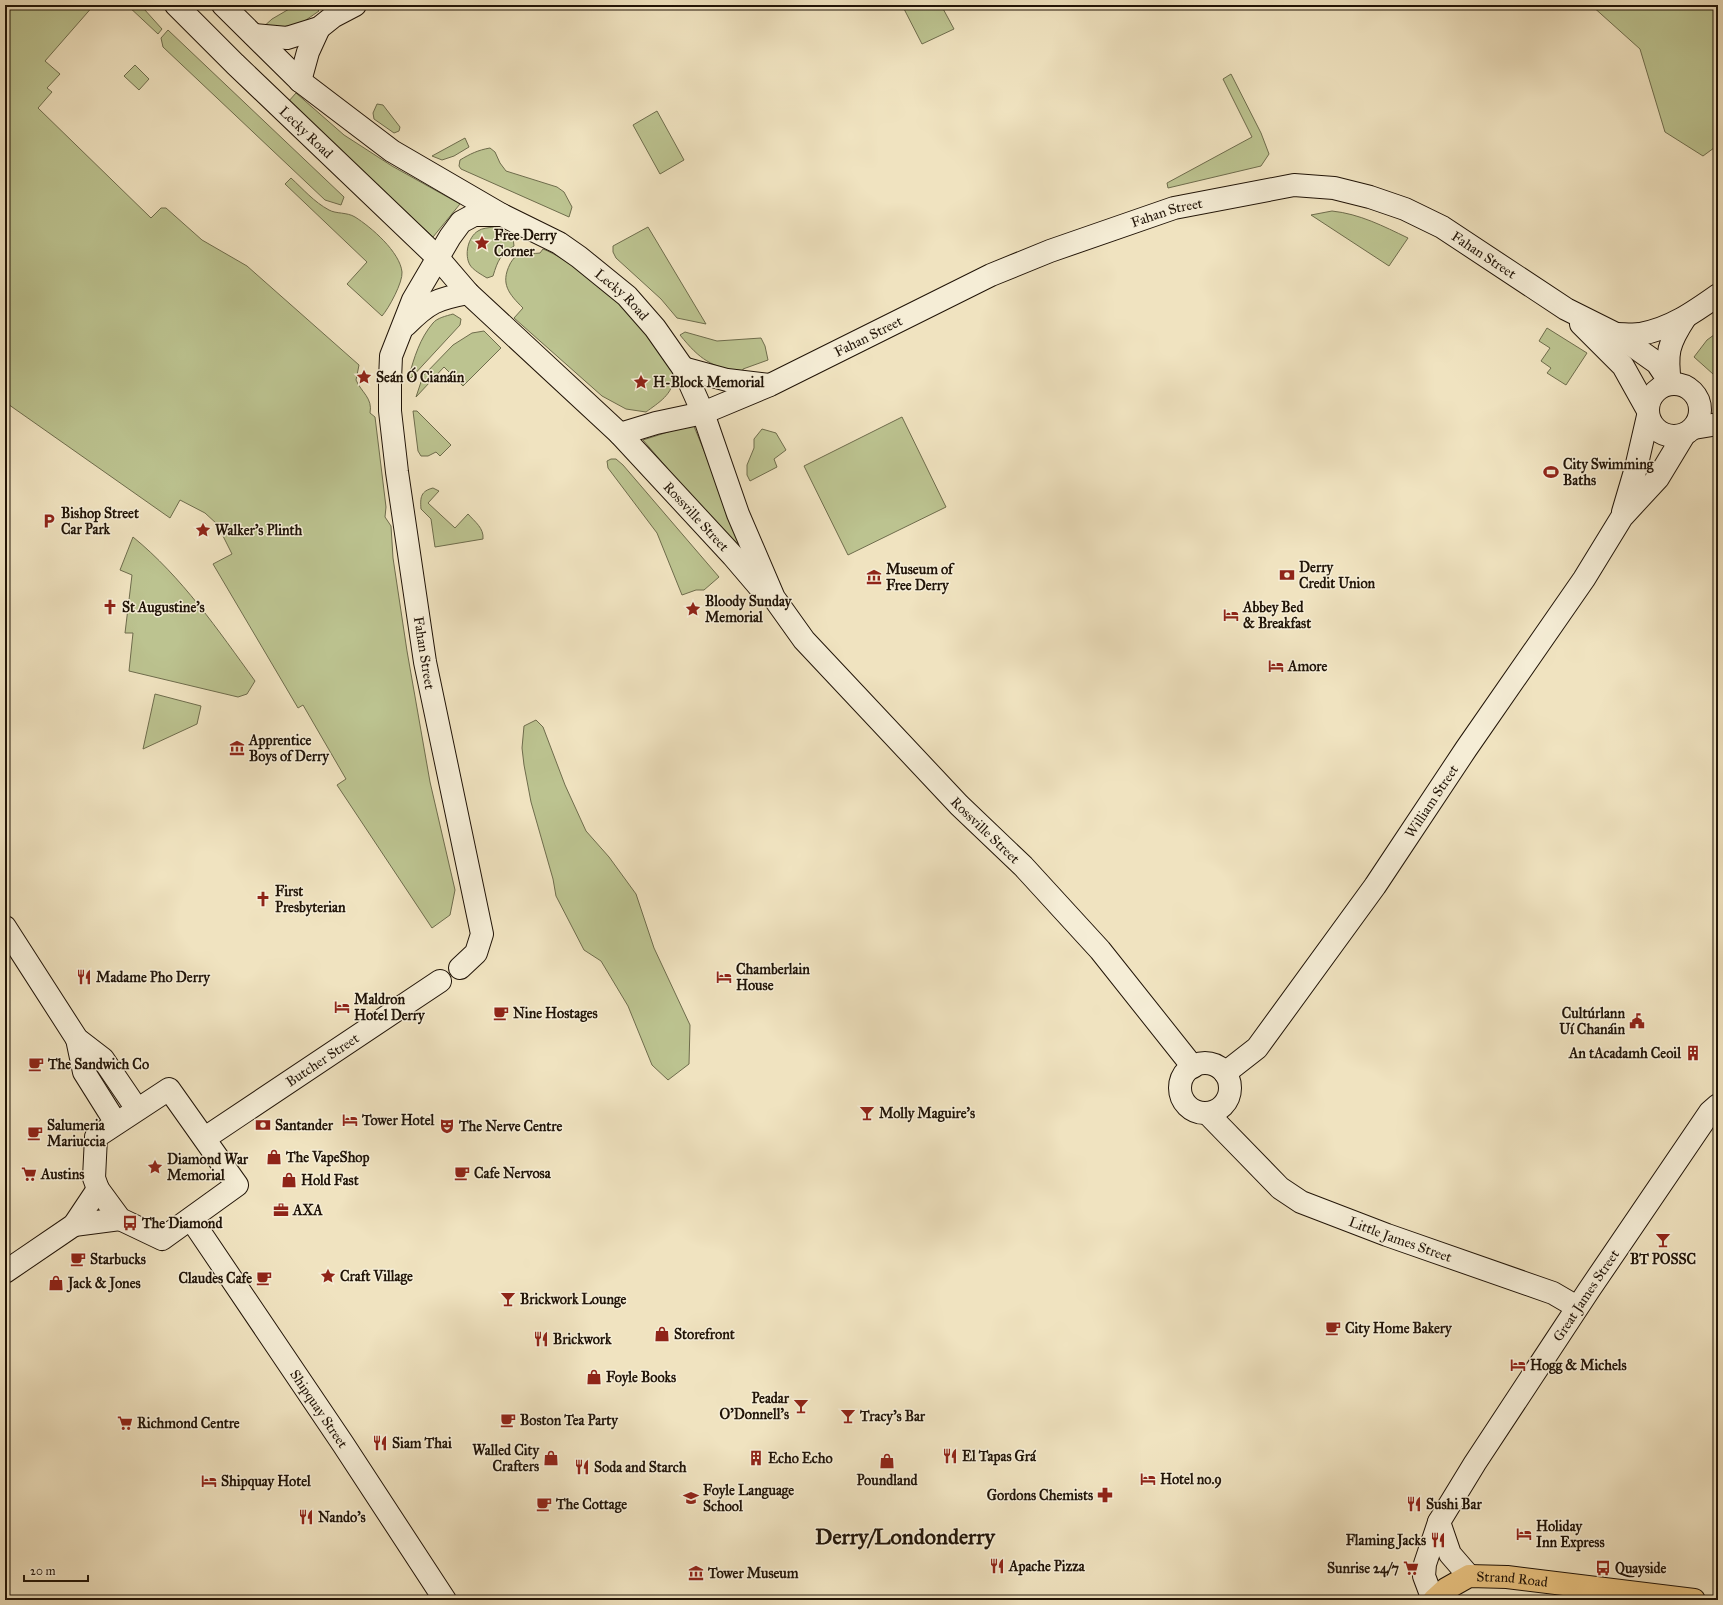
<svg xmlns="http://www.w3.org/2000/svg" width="1723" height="1605" font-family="'IM FELL Great Primer',serif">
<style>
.green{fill:#bcc390;stroke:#6e6c4c}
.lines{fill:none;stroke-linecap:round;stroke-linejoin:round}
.secondary-casing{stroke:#211407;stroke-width:24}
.primary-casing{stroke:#211407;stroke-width:24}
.secondary{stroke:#f5edd6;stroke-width:22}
.primary{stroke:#e8c280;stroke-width:22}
.labels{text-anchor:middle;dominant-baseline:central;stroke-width:3;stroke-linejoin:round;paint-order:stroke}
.street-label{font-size:14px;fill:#211407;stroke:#f5edd6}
.poi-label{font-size:14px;font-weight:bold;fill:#211407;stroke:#f5edd6;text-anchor:start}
.town-label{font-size:22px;font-weight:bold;fill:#211407;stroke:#f5edd6}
</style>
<rect width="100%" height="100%" fill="#f0e3c0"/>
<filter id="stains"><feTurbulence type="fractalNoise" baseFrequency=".005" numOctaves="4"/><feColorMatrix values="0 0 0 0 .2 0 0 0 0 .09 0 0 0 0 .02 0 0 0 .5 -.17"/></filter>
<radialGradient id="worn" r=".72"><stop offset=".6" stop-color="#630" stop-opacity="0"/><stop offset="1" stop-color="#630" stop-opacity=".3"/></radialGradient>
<!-- green -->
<path class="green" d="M5,5H94L45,61L60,74L47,88L52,92L38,108L151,218L161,208H166L202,240L247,266L359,365L356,380C361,392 373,398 370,413L375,417L386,507L385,517L391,526L393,558L407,651L430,782L455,890L450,915L432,928L337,785L346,779L303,705L298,708L213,564L232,554L217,524L205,513L180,500L170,518L5,402Z
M127,5H143L144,9L162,29L158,34Z
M296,5H313L319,11L290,31L261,29L272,19Z
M902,5H941L954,29L922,44Z
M1591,5H1718V145L1703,156L1665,132L1640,49Z
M168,30L344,197L341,205L325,200L163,47L161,38Z
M135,65L149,79L139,90L124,76Z
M1231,74L1261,133L1269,154L1261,166L1168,188L1167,183L1252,137L1223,79Z
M296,93L344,135L392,166L460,204L433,237L288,102Z
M377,104L383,105L400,127L399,131L394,133L374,119L373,113Z
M657,111L684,160L660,174L633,125Z
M465,138L469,147L454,156L442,160L432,156Z
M490,148L495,152L500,163L506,171L557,187L564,192L572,207L569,217L461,169L459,166L460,160C470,154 478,150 490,148Z
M291,178C303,189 314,202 329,210C336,214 347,212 355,217C371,227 400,252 402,272C403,282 389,308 382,316L347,284L367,262L285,184Z
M1332,211C1360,214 1383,226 1408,238L1389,266L1311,215Z
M493,227C503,229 514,234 514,246C500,255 498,260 493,276L487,278C482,275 473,270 470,265C464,255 468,237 478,231C482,228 488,228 493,227Z
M648,227L706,324L677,318L661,299L616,258L613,252V246Z
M543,249C568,259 605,288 626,307C637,317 645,331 654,343C662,353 673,363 673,377C674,394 658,403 646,412L626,409L602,396L514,318L523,308C509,294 500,284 510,264C512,260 516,255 521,254C527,253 534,254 540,253Z
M453,314L461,319L460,325L411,378L409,376C414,358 420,338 433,323C437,318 446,316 453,314Z
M1547,328L1587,353L1566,385L1547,373L1551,368L1541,361L1550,348L1539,341Z
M484,331L501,348L463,386L444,367L416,397L423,376L453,345L472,333Z
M685,332L717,341L761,338L765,346L768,360L743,369L742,374C710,365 701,361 680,335Z
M1718,332V367L1713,374L1694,357L1707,340Z
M413,411H417L451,445L440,456L436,452L428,456H421L418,451Z
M902,417L946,507L848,555L804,466Z
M693,424L743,545L737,549L643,440Z
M762,429L776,433L786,450L774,459L777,467L750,481L747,475V465L754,448V439Z
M611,459H616L623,465L719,577L704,590H696L682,595L657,533L608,468L607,461Z
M433,488L439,491L428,503L455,528L468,514C475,522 484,528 483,539L435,547L431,519L421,509C420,497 421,491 433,488Z
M133,537C182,577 218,630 255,681L247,694L238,697L129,671L133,633H125L132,575L120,570Z
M155,694L201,706L197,724L143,749Z
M536,720L543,727L565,785L586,831L609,857L636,894L654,948L690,1025L689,1064L668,1080L652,1065L628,1006L601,961L584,950L556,896L553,879L531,802L524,765L522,748L524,726Z"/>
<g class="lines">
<!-- secondary casing -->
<g class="secondary-casing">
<g id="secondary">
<path id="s1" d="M176,5L235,64L438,258L468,293L620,434L733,556L762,590L767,593"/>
<path id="s2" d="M223,5L300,81L392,151L502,215L559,243L579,257L627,296L655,328L683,368L703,413L738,514L774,598L804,640L959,805L1023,866L1100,950L1193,1067"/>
<path d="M254,35L287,38L319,28L334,16L355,5"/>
<path d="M300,81L308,52L319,28"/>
<path d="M1581,324L1623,366L1647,409"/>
<path d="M406,325C429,302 437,299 468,293"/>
<path d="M1616,334C1624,334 1633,335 1640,334C1670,329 1694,312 1718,295"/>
<path d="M683,368L727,380L769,385"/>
<path d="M1670,383C1666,353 1668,344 1685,318"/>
<circle cx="1674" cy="410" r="26"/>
<path d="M1694,428L1718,424"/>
<path id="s3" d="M620,434L656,423L703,413L770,385L991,275L1050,251L1174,208L1294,185L1334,188L1370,197L1405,209L1442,227L1566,309L1616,334L1657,363L1671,384"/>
<path d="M1623,512L1636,468L1648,416"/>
<path d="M5,927L77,1039L103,1059L137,1109"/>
<path d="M460,968L476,953L482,934L425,662L397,472L390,411V380L391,356L413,300L450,237L461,222L474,215H502"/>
<path d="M77,1039L84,1072L116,1123"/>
<circle cx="1205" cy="1088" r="25"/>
<path id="s4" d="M1225,1073L1257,1048L1375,886L1466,749L1584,579L1622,517L1658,478L1684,435"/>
<path d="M169,1089L237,1185L162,1239L120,1219L98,1189L94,1178L96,1137Z"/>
<path id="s5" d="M1207,1113L1280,1188L1301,1202L1387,1235L1553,1293L1577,1307"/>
<path id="s6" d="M205,1138L440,981"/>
<path id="s7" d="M191,1219L343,1444L445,1600"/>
<path d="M74,1225L120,1219"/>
<path d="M5,1272L74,1225L98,1189"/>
<path d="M1439,1522L1450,1554L1469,1576"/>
<path id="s8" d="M1433,1600L1424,1576L1425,1564L1439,1522L1475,1463L1589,1290L1710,1112L1718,1105"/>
</g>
</g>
<!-- primary casing -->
<g class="primary-casing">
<g id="primary">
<path id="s9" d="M1434,1600L1446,1589L1469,1576L1507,1577L1694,1600"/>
</g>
</g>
<!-- secondary -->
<use href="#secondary" class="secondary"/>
<!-- primary -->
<use href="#primary" class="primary"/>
</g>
<!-- icons -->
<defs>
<g id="sight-bare" transform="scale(1.2)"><path d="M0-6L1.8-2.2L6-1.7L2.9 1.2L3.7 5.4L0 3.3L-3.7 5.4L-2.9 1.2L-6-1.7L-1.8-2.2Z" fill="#8f2418" stroke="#f5edd6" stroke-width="2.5" paint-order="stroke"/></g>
<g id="stadium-bare" transform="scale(1.2)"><path d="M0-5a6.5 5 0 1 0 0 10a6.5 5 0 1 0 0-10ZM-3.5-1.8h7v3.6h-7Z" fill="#8f2418" stroke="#f5edd6" stroke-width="2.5" paint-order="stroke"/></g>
<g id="parking-bare" transform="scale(1.2)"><path d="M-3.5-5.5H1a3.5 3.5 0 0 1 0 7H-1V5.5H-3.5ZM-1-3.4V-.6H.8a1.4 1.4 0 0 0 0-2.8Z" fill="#8f2418" stroke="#f5edd6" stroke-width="2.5" paint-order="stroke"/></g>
<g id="bank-bare" transform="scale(1.2)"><path d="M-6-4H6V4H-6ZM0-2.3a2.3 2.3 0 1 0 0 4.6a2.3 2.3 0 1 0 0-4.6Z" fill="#8f2418" stroke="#f5edd6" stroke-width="2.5" paint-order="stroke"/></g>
<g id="museum-bare" transform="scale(1.2)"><path d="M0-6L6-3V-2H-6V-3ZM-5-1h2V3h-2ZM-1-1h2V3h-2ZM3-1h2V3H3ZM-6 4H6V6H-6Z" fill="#8f2418" stroke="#f5edd6" stroke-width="2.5" paint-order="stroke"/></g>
<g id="church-bare" transform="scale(1.2)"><path d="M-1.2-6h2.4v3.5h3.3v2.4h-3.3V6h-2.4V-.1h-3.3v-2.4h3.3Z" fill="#8f2418" stroke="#f5edd6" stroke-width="2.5" paint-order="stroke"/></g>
<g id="hotel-bare" transform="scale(1.2)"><path d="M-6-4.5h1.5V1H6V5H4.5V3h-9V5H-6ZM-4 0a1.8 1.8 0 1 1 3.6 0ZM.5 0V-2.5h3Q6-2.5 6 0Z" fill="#8f2418" stroke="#f5edd6" stroke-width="2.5" paint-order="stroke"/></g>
<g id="restaurant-bare" transform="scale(1.2)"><path d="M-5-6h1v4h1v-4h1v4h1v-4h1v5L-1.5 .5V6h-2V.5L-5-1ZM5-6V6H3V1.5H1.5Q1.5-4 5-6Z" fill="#8f2418" stroke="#f5edd6" stroke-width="2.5" paint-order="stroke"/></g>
<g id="cafe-bare" transform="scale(1.2)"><path d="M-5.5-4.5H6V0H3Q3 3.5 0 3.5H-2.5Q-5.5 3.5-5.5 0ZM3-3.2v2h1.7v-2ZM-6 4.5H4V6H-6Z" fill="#8f2418" stroke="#f5edd6" stroke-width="2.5" paint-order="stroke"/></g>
<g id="civic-bare" transform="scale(1.2)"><path d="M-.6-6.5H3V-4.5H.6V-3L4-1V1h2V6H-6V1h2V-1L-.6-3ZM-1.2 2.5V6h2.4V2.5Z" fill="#8f2418" stroke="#f5edd6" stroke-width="2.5" paint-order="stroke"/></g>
<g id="building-bare" transform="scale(1.2)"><path d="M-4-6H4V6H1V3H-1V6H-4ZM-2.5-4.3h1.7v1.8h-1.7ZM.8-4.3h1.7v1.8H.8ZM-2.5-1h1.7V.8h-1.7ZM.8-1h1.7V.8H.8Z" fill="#8f2418" stroke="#f5edd6" stroke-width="2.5" paint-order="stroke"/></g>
<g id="bar-bare" transform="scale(1.2)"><path d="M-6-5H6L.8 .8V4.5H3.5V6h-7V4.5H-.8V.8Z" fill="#8f2418" stroke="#f5edd6" stroke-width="2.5" paint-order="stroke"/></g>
<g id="theatre-bare" transform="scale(1.2)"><path d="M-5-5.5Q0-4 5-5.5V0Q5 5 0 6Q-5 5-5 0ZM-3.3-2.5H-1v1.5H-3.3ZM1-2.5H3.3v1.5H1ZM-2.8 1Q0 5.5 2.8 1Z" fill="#8f2418" stroke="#f5edd6" stroke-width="2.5" paint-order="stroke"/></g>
<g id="shop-bare" transform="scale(1.2)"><path d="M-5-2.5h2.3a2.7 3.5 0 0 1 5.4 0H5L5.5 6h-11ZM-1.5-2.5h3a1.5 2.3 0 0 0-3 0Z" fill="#8f2418" stroke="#f5edd6" stroke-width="2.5" paint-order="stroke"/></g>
<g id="supermarket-bare" transform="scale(1.2)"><path d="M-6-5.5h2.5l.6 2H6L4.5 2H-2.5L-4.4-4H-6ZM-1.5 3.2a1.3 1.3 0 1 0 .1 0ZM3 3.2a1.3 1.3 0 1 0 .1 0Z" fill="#8f2418" stroke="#f5edd6" stroke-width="2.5" paint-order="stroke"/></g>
<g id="office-bare" transform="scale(1.2)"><path d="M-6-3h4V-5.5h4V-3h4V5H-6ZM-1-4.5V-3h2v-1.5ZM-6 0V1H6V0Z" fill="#8f2418" stroke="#f5edd6" stroke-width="2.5" paint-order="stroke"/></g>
<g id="bus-bare" transform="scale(1.2)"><path d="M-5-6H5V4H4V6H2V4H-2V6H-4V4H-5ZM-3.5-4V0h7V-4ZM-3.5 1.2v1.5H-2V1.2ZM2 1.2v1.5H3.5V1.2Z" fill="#8f2418" stroke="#f5edd6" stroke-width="2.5" paint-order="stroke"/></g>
<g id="pharmacy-bare" transform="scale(1.2)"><path d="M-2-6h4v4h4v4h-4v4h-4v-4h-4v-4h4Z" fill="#8f2418" stroke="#f5edd6" stroke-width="2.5" paint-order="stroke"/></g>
<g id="school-bare" transform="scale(1.2)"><path d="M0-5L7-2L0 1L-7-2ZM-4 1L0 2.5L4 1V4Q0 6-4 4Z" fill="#8f2418" stroke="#f5edd6" stroke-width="2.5" paint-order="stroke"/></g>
</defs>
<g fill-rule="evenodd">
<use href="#sight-bare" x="482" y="243"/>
<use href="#sight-bare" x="364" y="377"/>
<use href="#sight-bare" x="641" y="382"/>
<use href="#stadium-bare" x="1551" y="472"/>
<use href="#parking-bare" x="49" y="521"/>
<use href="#sight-bare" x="203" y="530"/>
<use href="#bank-bare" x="1287" y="575"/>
<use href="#museum-bare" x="874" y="577"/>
<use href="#church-bare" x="110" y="607"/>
<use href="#sight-bare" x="693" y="609"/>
<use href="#hotel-bare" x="1231" y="615"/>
<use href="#hotel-bare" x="1276" y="666"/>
<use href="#museum-bare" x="237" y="748"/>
<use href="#church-bare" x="263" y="899"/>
<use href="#restaurant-bare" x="84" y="977"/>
<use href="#hotel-bare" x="724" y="977"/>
<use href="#hotel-bare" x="342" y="1007"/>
<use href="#cafe-bare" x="501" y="1013"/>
<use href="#civic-bare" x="1637" y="1021"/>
<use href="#building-bare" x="1693" y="1053"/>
<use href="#cafe-bare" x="36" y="1064"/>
<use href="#bar-bare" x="867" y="1113"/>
<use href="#hotel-bare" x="350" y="1120"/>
<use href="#bank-bare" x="263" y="1125"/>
<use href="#theatre-bare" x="447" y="1126"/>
<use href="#cafe-bare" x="35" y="1133"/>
<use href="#shop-bare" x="274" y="1157"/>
<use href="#sight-bare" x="155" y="1167"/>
<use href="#cafe-bare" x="462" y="1173"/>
<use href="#supermarket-bare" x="29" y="1174"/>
<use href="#shop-bare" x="289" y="1180"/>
<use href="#office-bare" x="281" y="1210"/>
<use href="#bus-bare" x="130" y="1223"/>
<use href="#bar-bare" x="1663" y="1240"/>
<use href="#cafe-bare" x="78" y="1259"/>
<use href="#sight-bare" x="328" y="1276"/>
<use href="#cafe-bare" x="264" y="1278"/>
<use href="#shop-bare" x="56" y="1283"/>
<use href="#bar-bare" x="508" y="1299"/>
<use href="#cafe-bare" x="1333" y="1328"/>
<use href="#shop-bare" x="662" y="1334"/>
<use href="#restaurant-bare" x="541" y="1339"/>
<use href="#hotel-bare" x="1518" y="1365"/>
<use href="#shop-bare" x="594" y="1377"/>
<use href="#bar-bare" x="801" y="1406"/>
<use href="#bar-bare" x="848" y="1416"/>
<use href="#cafe-bare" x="508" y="1420"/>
<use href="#supermarket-bare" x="125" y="1423"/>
<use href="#restaurant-bare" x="380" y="1443"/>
<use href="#restaurant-bare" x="950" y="1456"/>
<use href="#shop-bare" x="551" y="1458"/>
<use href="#building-bare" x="756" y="1458"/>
<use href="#shop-bare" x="887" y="1461"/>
<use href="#restaurant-bare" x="582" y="1467"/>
<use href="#hotel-bare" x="1148" y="1479"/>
<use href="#hotel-bare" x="209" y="1481"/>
<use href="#pharmacy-bare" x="1105" y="1495"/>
<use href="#school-bare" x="691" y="1498"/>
<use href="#cafe-bare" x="544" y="1504"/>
<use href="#restaurant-bare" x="1414" y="1504"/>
<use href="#restaurant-bare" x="306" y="1517"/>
<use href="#hotel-bare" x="1524" y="1534"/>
<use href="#restaurant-bare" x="1438" y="1540"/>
<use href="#restaurant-bare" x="997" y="1566"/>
<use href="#supermarket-bare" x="1411" y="1568"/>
<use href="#bus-bare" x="1603" y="1568"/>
<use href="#museum-bare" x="696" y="1573"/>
</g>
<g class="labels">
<!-- street labels -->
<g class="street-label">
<text stroke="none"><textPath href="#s1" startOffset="182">Lecky Road</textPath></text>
<text stroke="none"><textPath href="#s3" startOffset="592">Fahan Street</textPath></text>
<text stroke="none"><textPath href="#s3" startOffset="928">Fahan Street</textPath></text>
<text stroke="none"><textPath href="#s2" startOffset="496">Lecky Road</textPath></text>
<text stroke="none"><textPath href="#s3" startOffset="268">Fahan Street</textPath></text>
<text stroke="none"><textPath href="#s1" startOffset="730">Rossville Street</textPath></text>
<text transform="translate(424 653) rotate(81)">Fahan Street</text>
<text stroke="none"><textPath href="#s4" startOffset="343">William Street</textPath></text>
<text stroke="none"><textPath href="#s2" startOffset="1154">Rossville Street</textPath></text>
<text stroke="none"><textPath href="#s6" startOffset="141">Butcher Street</textPath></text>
<text stroke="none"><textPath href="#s5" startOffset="236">Little James Street</textPath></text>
<text stroke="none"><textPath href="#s8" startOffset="352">Great James Street</textPath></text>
<text stroke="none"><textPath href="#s7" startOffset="229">Shipquay Street</textPath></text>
<text stroke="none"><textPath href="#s9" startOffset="86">Strand Road</textPath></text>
</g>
<!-- poi labels -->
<g class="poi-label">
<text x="494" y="235">Free Derry<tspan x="494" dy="16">Corner</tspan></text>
<text x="376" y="377">Seán Ó Cianáin</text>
<text x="653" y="382">H-Block Memorial</text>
<text x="1563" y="464">City Swimming<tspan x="1563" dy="16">Baths</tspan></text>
<text x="61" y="513">Bishop Street<tspan x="61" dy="16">Car Park</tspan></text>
<text x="215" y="530">Walker's Plinth</text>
<text x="1299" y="567">Derry<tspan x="1299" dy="16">Credit Union</tspan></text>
<text x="886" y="569">Museum of<tspan x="886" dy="16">Free Derry</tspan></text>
<text x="705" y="601">Bloody Sunday<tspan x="705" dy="16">Memorial</tspan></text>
<text x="122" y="607">St Augustine's</text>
<text x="1243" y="607">Abbey Bed<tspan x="1243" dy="16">&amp; Breakfast</tspan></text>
<text x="1288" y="666">Amore</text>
<text x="249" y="740">Apprentice<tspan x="249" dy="16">Boys of Derry</tspan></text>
<text x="275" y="891">First<tspan x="275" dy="16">Presbyterian</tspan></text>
<text x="736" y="969">Chamberlain<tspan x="736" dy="16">House</tspan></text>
<text x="96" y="977">Madame Pho Derry</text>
<text x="354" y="999">Maldron<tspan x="354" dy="16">Hotel Derry</tspan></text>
<text x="513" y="1013">Nine Hostages</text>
<text x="1625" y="1013" text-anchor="end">Cultúrlann<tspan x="1625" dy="16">Uí Chanáin</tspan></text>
<text x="1681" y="1053" text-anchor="end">An tAcadamh Ceoil</text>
<text x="48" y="1064">The Sandwich Co</text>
<text x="879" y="1113">Molly Maguire’s</text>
<text x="362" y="1120">Tower Hotel</text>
<text x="47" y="1125">Salumeria<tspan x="47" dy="16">Mariuccia</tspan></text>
<text x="275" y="1125">Santander</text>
<text x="459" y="1126">The Nerve Centre</text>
<text x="286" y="1157">The VapeShop</text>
<text x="167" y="1159">Diamond War<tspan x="167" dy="16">Memorial</tspan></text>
<text x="474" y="1173">Cafe Nervosa</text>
<text x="41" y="1174">Austins</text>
<text x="301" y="1180">Hold Fast</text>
<text x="293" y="1210">AXA</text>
<text x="142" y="1223">The Diamond</text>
<text x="90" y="1259">Starbucks</text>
<text x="1663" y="1259" text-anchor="middle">BT POSSC</text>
<text x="340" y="1276">Craft Village</text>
<text x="252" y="1278" text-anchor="end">Claudes Cafe</text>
<text x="68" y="1283">Jack &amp; Jones</text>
<text x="520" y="1299">Brickwork Lounge</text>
<text x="1345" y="1328">City Home Bakery</text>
<text x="674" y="1334">Storefront</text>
<text x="553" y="1339">Brickwork</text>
<text x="1530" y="1365">Hogg &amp; Michels</text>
<text x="606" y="1377">Foyle Books</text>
<text x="789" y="1398" text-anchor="end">Peadar<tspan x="789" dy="16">O’Donnell's</tspan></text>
<text x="860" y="1416">Tracy's Bar</text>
<text x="520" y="1420">Boston Tea Party</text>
<text x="137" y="1423">Richmond Centre</text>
<text x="392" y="1443">Siam Thai</text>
<text x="539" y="1450" text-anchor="end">Walled City<tspan x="539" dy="16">Crafters</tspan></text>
<text x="962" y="1456">El Tapas Grá</text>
<text x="768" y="1458">Echo Echo</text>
<text x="594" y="1467">Soda and Starch</text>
<text x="1160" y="1479">Hotel no.9</text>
<text x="887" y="1480" text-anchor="middle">Poundland</text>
<text x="221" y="1481">Shipquay Hotel</text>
<text x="703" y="1490">Foyle Language<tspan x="703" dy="16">School</tspan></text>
<text x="1093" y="1495" text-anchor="end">Gordons Chemists</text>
<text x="556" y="1504">The Cottage</text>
<text x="1426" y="1504">Sushi Bar</text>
<text x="318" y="1517">Nando's</text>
<text x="1536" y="1526">Holiday<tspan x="1536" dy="16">Inn Express</tspan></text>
<text x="1426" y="1540" text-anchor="end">Flaming Jacks</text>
<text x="1009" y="1566">Apache Pizza</text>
<text x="1399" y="1568" text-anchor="end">Sunrise 24/7</text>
<text x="1615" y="1568">Quayside</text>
<text x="708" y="1573">Tower Museum</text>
</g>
<!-- town labels -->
<g class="town-label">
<text x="905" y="1536">Derry/Londonderry</text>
</g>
</g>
<!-- margin -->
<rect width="1723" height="1605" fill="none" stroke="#f0e3c0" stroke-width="20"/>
<rect x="6" y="6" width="1711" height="1593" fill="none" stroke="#211407" stroke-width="2"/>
<rect x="10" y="10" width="1703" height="1585" fill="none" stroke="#211407"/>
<!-- scale -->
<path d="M24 1575v6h64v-6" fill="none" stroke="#211407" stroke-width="2"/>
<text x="30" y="1575" font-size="12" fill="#211407" stroke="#f5edd6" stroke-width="3" paint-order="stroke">20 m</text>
<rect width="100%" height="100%" filter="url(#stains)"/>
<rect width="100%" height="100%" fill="url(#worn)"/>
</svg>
